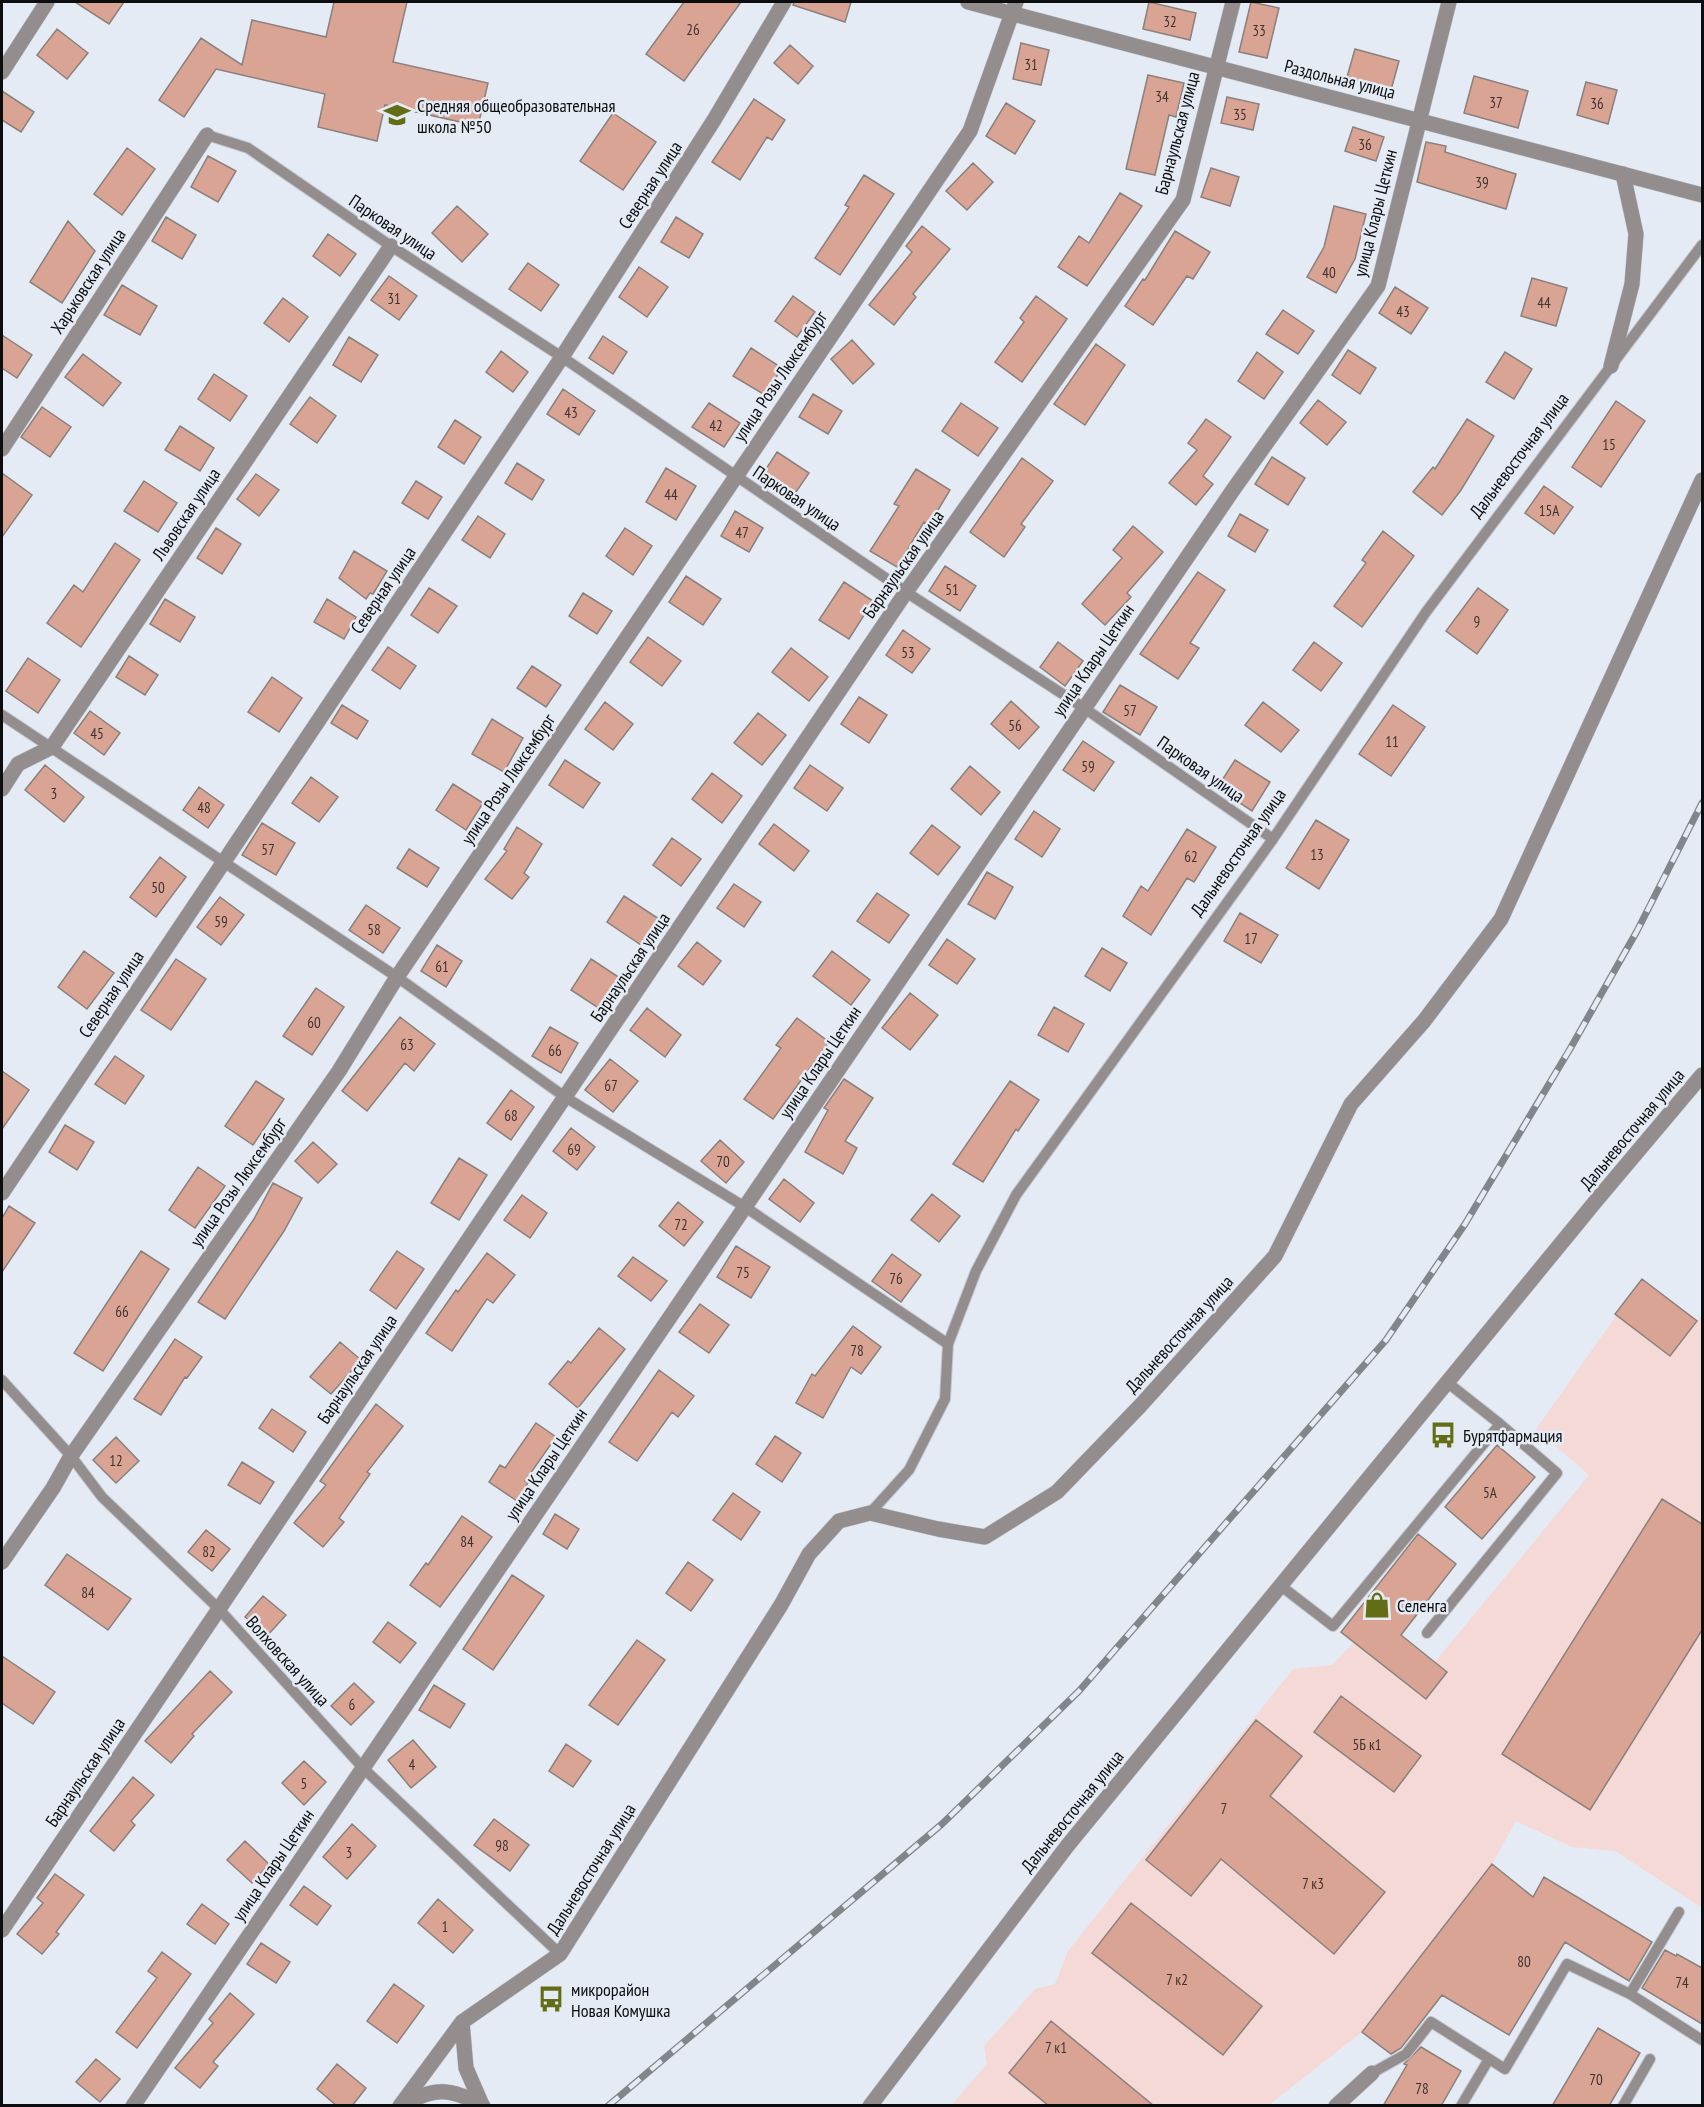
<svg xmlns="http://www.w3.org/2000/svg" width="1704" height="2107" font-family="'PT Sans Narrow',sans-serif">
<style>
.industrial{fill:#f4d9d6}
.building{fill:#daa494;stroke:#8a807d;stroke-width:1.5}
.lines{fill:none;stroke-linecap:round;stroke-linejoin:round}
.service-casing{stroke:#c2c7cf;stroke-width:12}
.minor-casing{stroke:#c2c7cf;stroke-width:16}
.tertiary-casing{stroke:#c2c7cf;stroke-width:16}
.service{stroke:#938e8d;stroke-width:10}
.minor{stroke:#938e8d;stroke-width:15}
.tertiary{stroke:#938e8d;stroke-width:15}
.rail-casing{stroke:#81868b;stroke-width:7}
.rail{stroke:#e5ebf4;stroke-width:4.5;stroke-dasharray:14;stroke-linecap:butt}
.labels{text-anchor:middle;dominant-baseline:central;stroke-width:5;stroke-linejoin:round;paint-order:stroke}
.number-label{font-size:15px;fill:#3f3330}
.street-label{font-size:18px;fill:#0b0d0f;stroke:#e5ebf4}
.poi-label{font-size:18px;fill:#0b0d0f;stroke:#e5ebf4;text-anchor:start}
</style>
<rect width="100%" height="100%" fill="#e5ebf4"/>
<!-- industrial -->
<path class="industrial" d="M1642,1279L1696,1321L1702,1316V1908L1615,1851L1572,1847L1516,1821L1492,1864L1362,2032L1269,2105L955,2106L953,2103L987,2064L984,2046L1035,1989L1055,1984L1068,1951L1293,1669L1332,1665L1354,1642L1435,1662L1589,1475L1536,1429Z"/>
<!-- building -->
<path class="building" d="M75,2H124L109,24Z
M334,2H407L393,62L488,83L478,126L385,105L377,141L318,127L325,94L216,69L184,117L159,100L201,38L242,65L252,20L326,37Z
M684,2H741L684,81L646,54Z
M851,2L845,22L793,5L794,2Z
M1149,2L1196,13L1190,40L1143,29Z
M1251,2L1279,8L1267,58L1239,52Z
M57,29L88,53L67,79L37,55Z
M1021,43L1049,50L1041,85L1013,79Z
M790,45L813,66L798,84L774,63Z
M1355,49L1399,61L1391,90L1347,77Z
M1148,75L1184,83L1176,117L1169,115L1155,175L1126,169Z
M1474,76L1528,91L1518,128L1464,113Z
M1586,82L1617,90L1608,124L1577,115Z
M2,91L34,112L21,132L2,120Z
M1227,97L1259,104L1253,130L1221,123Z
M754,99L785,120L772,140L767,137L740,180L712,162Z
M1006,103L1035,121L1015,154L986,136Z
M613,113L656,142L623,190L580,161Z
M1353,127L1384,137L1376,161L1345,151Z
M1426,142L1446,146L1445,152L1516,174L1506,209L1417,182Z
M127,148L155,169L122,215L94,194Z
M208,156L236,171L218,202L191,187Z
M973,163L993,182L967,210L946,191Z
M1211,168L1239,177L1230,206L1201,197Z
M864,175L894,194L840,275L815,258L849,207L845,205Z
M1120,193L1142,206L1087,286L1058,267L1079,236L1089,243Z
M457,206L488,234L462,262L432,233Z
M1334,206L1366,214L1355,259L1336,293L1307,277L1324,247Z
M166,217L196,235L182,259L152,241Z
M676,217L703,234L689,258L661,242Z
M68,221L95,251L62,303L30,282Z
M922,226L950,249L913,294L916,297L894,325L869,305L912,252L906,246Z
M1175,231L1210,252L1193,279L1187,276L1153,325L1125,306L1143,279L1145,280Z
M328,234L356,254L340,276L313,256Z
M528,263L559,285L541,311L509,289Z
M639,267L668,287L647,317L619,297Z
M389,276L417,296L399,320L371,300Z
M1532,278L1567,288L1556,326L1521,316Z
M122,285L157,306L140,335L104,315Z
M1395,287L1428,308L1411,334L1379,313Z
M793,296L815,312L797,337L775,321Z
M1036,296L1067,319L1022,382L995,362L1024,322L1020,318Z
M283,298L308,317L289,342L264,323Z
M1283,310L1314,331L1298,354L1266,334Z
M2,335L32,355L17,378L2,368Z
M603,336L627,352L613,374L589,358Z
M349,337L378,355L361,382L333,365Z
M852,340L874,364L853,384L831,359Z
M1096,344L1125,365L1085,425L1054,404Z
M751,348L782,368L765,395L733,376Z
M1348,350L1376,368L1360,394L1332,375Z
M501,351L528,372L513,392L486,372Z
M1257,352L1283,372L1264,399L1238,381Z
M1505,352L1532,369L1514,399L1486,382Z
M83,354L121,383L103,406L65,377Z
M214,374L247,396L230,421L198,399Z
M563,389L595,411L579,435L547,414Z
M813,394L842,411L828,434L799,417Z
M310,397L336,416L317,443L290,424Z
M1318,400L1346,422L1327,445L1300,423Z
M1616,401L1645,421L1601,487L1572,467Z
M709,403L740,423L724,447L692,427Z
M961,403L998,428L978,456L942,431Z
M42,407L71,427L50,457L21,437Z
M1206,419L1231,437L1203,476L1213,484L1196,505L1169,483L1197,450L1188,443Z
M1467,419L1494,436L1461,490L1442,515L1413,492L1433,467L1435,469Z
M455,420L481,437L464,464L438,447Z
M180,426L214,448L200,471L165,450Z
M777,452L809,473L792,498L761,477Z
M1272,457L1305,478L1288,505L1255,484Z
M1022,458L1053,481L1021,524L1025,527L1004,557L970,532Z
M517,463L544,480L532,500L505,483Z
M666,468L696,486L676,520L646,502Z
M916,469L950,490L929,525L924,522L897,567L870,551L899,506L894,504Z
M2,473L32,495L2,537Z
M256,474L279,490L259,516L237,499Z
M144,481L177,503L158,532L124,511Z
M416,481L442,497L428,519L402,503Z
M1544,486L1573,507L1554,534L1525,513Z
M735,511L763,528L749,552L721,536Z
M1240,514L1268,530L1255,552L1228,536Z
M478,516L505,534L490,558L462,540Z
M1133,526L1163,552L1127,593L1131,597L1105,625L1082,604L1122,558L1113,550Z
M216,528L241,544L222,574L197,558Z
M625,528L652,546L633,575L606,556Z
M1383,531L1414,556L1362,627L1334,606L1366,563L1362,560Z
M115,543L140,560L81,647L47,623L74,585L83,592Z
M354,551L387,571L373,594L370,593L366,599L339,578Z
M945,566L976,586L960,611L929,591Z
M1198,572L1225,590L1190,643L1199,648L1178,679L1140,654Z
M686,576L721,599L703,625L669,602Z
M844,582L873,601L849,639L819,620Z
M429,588L457,606L438,633L411,615Z
M1478,588L1508,610L1477,654L1446,631Z
M583,593L612,611L597,634L569,616Z
M165,599L195,617L180,642L150,624Z
M327,599L356,617L344,639L314,622Z
M903,630L930,649L912,673L886,655Z
M648,637L681,661L662,686L630,662Z
M1058,642L1083,661L1065,686L1040,667Z
M1314,642L1342,663L1321,691L1293,670Z
M388,647L416,666L400,689L372,670Z
M791,648L828,677L809,701L772,672Z
M129,656L158,675L145,695L116,677Z
M28,658L60,680L38,713L6,691Z
M532,666L561,685L546,707L517,688Z
M272,677L302,698L279,732L248,712Z
M1120,685L1157,707L1140,735L1103,712Z
M859,697L887,715L869,743L841,724Z
M1011,701L1039,727L1019,749L991,724Z
M605,702L633,724L613,750L585,729Z
M1263,702L1299,730L1281,752L1245,725Z
M342,705L368,721L357,739L331,723Z
M1393,705L1425,727L1391,776L1359,754Z
M90,711L120,733L104,755L74,733Z
M758,713L786,735L762,765L734,743Z
M492,719L523,738L504,772L472,754Z
M1083,741L1114,762L1094,791L1063,770Z
M565,760L600,783L583,808L549,785Z
M1235,760L1270,782L1252,811L1217,788Z
M45,765L84,797L64,822L25,790Z
M810,765L843,788L827,811L794,788Z
M970,766L1000,792L981,815L951,789Z
M712,773L742,796L722,823L692,799Z
M311,777L338,797L319,822L292,803Z
M453,784L483,803L466,830L436,810Z
M199,787L224,805L208,828L183,810Z
M1034,811L1060,829L1042,857L1015,839Z
M1316,820L1349,840L1319,889L1286,868Z
M262,823L295,843L276,875L242,855Z
M774,824L809,851L794,871L759,844Z
M932,825L960,847L938,875L910,853Z
M517,827L542,844L524,873L529,877L512,899L485,879L507,851L504,849Z
M1187,829L1216,847L1194,882L1187,878L1151,935L1123,916L1141,886L1148,891Z
M672,838L701,859L681,886L653,865Z
M409,849L439,868L427,887L397,868Z
M160,857L186,877L156,917L130,897Z
M987,872L1013,887L995,919L968,904Z
M734,884L761,902L744,927L717,908Z
M877,893L909,915L889,943L857,921Z
M624,896L659,919L641,945L607,922Z
M220,897L244,915L221,945L197,927Z
M366,905L400,928L383,953L349,930Z
M1240,913L1278,935L1261,963L1224,941Z
M947,939L975,959L957,984L929,965Z
M697,942L721,961L703,985L678,966Z
M437,945L462,961L446,987L421,971Z
M1102,948L1127,963L1110,991L1085,976Z
M84,951L114,973L87,1009L58,987Z
M832,951L870,980L851,1005L813,976Z
M176,959L206,979L171,1030L141,1010Z
M591,959L620,978L600,1009L571,990Z
M316,988L344,1007L312,1055L283,1036Z
M910,993L938,1015L910,1050L882,1028Z
M1054,1007L1084,1024L1068,1052L1038,1035Z
M647,1008L681,1035L665,1057L630,1030Z
M400,1017L435,1044L414,1071L405,1063L367,1111L342,1091Z
M797,1018L829,1042L773,1119L744,1099L781,1048L776,1045Z
M550,1027L578,1043L561,1073L532,1056Z
M115,1056L144,1076L125,1104L95,1084Z
M610,1059L638,1081L613,1112L585,1090Z
M2,1071L29,1090L2,1129Z
M844,1079L873,1098L845,1141L857,1148L843,1174L805,1152L828,1110L824,1108Z
M256,1081L284,1099L253,1145L225,1126Z
M1010,1081L1039,1100L1018,1131L1016,1129L983,1182L953,1164Z
M511,1090L534,1107L511,1140L487,1123Z
M65,1125L94,1142L77,1170L49,1152Z
M571,1128L595,1147L577,1170L553,1151Z
M720,1140L744,1162L726,1183L701,1161Z
M313,1142L337,1164L318,1183L295,1161Z
M459,1158L487,1175L459,1220L431,1203Z
M198,1167L225,1186L195,1228L169,1210Z
M784,1179L814,1203L800,1222L769,1199Z
M273,1183L302,1198L284,1231L225,1319L198,1302L254,1219Z
M932,1194L960,1216L939,1242L911,1220Z
M522,1195L547,1213L530,1238L504,1220Z
M678,1202L703,1222L684,1246L659,1226Z
M9,1206L35,1223L2,1272V1218Z
M736,1246L770,1267L751,1298L717,1277Z
M141,1251L169,1269L103,1371L74,1353Z
M397,1251L424,1269L396,1309L370,1290Z
M487,1253L515,1275L493,1303L487,1299L452,1351L426,1333L456,1290L458,1292Z
M892,1254L921,1275L901,1302L872,1281Z
M633,1257L667,1281L651,1301L618,1276Z
M1642,1279L1697,1321L1670,1356L1615,1314Z
M700,1304L729,1325L709,1353L679,1332Z
M853,1326L881,1347L861,1374L851,1367L823,1418L796,1403L812,1374L815,1376Z
M599,1328L625,1349L578,1408L549,1384L568,1361L571,1363Z
M175,1339L202,1357L187,1378L185,1377L161,1415L134,1399Z
M340,1342L361,1360L331,1394L310,1377Z
M659,1370L694,1396L678,1417L672,1412L637,1461L609,1442Z
M376,1404L403,1426L367,1472L370,1474L339,1518L344,1522L323,1547L294,1523L326,1485L320,1481Z
M272,1409L306,1432L293,1452L259,1428Z
M536,1423L556,1437L525,1481L528,1483L517,1501L489,1482L500,1465L505,1468Z
M775,1436L801,1453L782,1482L756,1464Z
M116,1437L139,1461L116,1483L93,1460Z
M1497,1445L1535,1477L1482,1539L1445,1507Z
M242,1462L274,1482L260,1504L228,1485Z
M733,1493L760,1512L741,1540L713,1520Z
M1662,1499L1702,1524V1630L1590,1810L1502,1754Z
M555,1514L579,1529L567,1549L543,1534Z
M462,1516L492,1537L440,1607L410,1585L426,1563L428,1565Z
M206,1530L230,1549L212,1571L188,1552Z
M1418,1534L1456,1564L1401,1635L1447,1672L1426,1699L1341,1632Z
M67,1554L131,1599L108,1630L45,1585Z
M688,1562L713,1580L691,1611L666,1593Z
M512,1575L544,1596L493,1670L463,1649Z
M263,1596L286,1615L267,1636L245,1617Z
M388,1622L416,1643L400,1663L373,1642Z
M637,1640L665,1660L618,1725L589,1705Z
M2,1656L55,1692L33,1724L2,1703Z
M210,1671L232,1692L192,1734L194,1736L171,1763L145,1741Z
M354,1683L374,1702L351,1725L331,1706Z
M434,1685L465,1704L450,1728L419,1710Z
M1341,1696L1421,1756L1394,1792L1314,1732Z
M1256,1720L1302,1756L1270,1796L1385,1892L1334,1954L1221,1859L1191,1896L1146,1860Z
M413,1740L436,1767L411,1788L388,1760Z
M566,1744L591,1761L573,1787L549,1771Z
M304,1761L326,1782L304,1805L282,1783Z
M133,1777L154,1795L131,1821L135,1825L114,1851L90,1831Z
M494,1819L529,1845L510,1871L474,1845Z
M352,1824L376,1846L347,1879L323,1857Z
M245,1841L269,1864L252,1883L227,1860Z
M1492,1864L1533,1897L1544,1877L1652,1942L1629,1981L1565,1942L1509,2035L1442,1995L1401,2048L1391,2054L1362,2032Z
M55,1874L84,1895L56,1932L59,1934L42,1954L17,1934L43,1903L37,1898Z
M304,1886L331,1906L317,1925L290,1905Z
M438,1899L473,1930L453,1953L418,1923Z
M1131,1903L1262,2006L1223,2055L1092,1953Z
M202,1904L229,1924L215,1944L187,1924Z
M261,1943L290,1962L276,1983L247,1964Z
M1665,1950L1676,1956L1677,1954L1702,1968V2024L1642,1988Z
M162,1952L191,1974L137,2048L116,2032L157,1978L148,1971Z
M394,1984L424,2006L397,2043L367,2021Z
M230,1993L254,2014L213,2062L218,2066L200,2088L175,2068L213,2023L209,2019Z
M1051,2021L1154,2106H1049L1009,2073Z
M1598,2028L1640,2053L1609,2106H1552Z
M1421,2047L1461,2071L1441,2106H1383L1407,2065L1404,2064Z
M96,2059L120,2079L100,2102L76,2082Z
M337,2064L366,2088L352,2106H337L317,2089Z"/>
<g class="lines">
<!-- service casing -->
<g class="service-casing">
<path id="service" d="M207,135L248,148L391,246L562,357L906,592L1084,708L1273,839
M2,715L397,977L565,1097L745,1207L948,1344
M2,1380L71,1456L102,1497L219,1609L363,1768L560,1954
M1448,1383L1500,1424
M870,1513L909,1470L945,1399L948,1344L976,1271L1016,1195L1273,839L1426,612L1702,245
M1281,1586L1333,1626L1500,1424L1557,1473L1427,1633
M1630,1994L1679,1912
M1372,2073L1406,2054L1431,2022L1505,2069L1567,1964L1630,1994L1702,2040
M1461,2106L1489,2059
M1623,2106L1650,2059"/>
</g>
<!-- minor casing -->
<g class="minor-casing">
<path id="minor" d="M2,72L47,2
M1611,366L1632,284L1636,234L1623,174
M2,449L207,135
M2,789L18,764L52,747L391,246
M2,1193L562,357L714,120L784,2
M2,1562L53,1488L71,1456L339,1071L397,977L970,131L1016,2
M2,1930L906,592L1183,200L1233,2
M133,2106L1233,490L1378,286L1449,2
M1336,2106L1372,2073"/>
</g>
<!-- tertiary casing -->
<g class="tertiary-casing">
<path id="tertiary" d="M968,2L1702,195
M462,2022L466,2068L482,2105
M400,2106L462,2022L560,1954L781,1605L809,1554L839,1521L870,1513L938,1529L985,1537L1057,1492L1140,1406L1275,1256L1351,1104L1424,1021L1501,919L1702,480
M404,2106C433,2085 454,2089 483,2106
M870,2106L1068,1845L1595,1202L1702,1075"/>
</g>
<!-- service -->
<use href="#service" class="service"/>
<!-- minor -->
<use href="#minor" class="minor"/>
<!-- tertiary -->
<use href="#tertiary" class="tertiary"/>
<!-- rail casing -->
<g class="rail-casing">
<path id="rail" d="M608,2106L942,1824L1079,1691L1386,1340L1465,1224L1570,1049L1637,931L1702,803"/>
</g>
<!-- rail -->
<use href="#rail" class="rail"/>
</g>
<!-- icons -->
<defs>
<g id="school-bare" transform="scale(2.07)"><path d="M0-5L7-2L0 1L-7-2ZM-4 1L0 2.5L4 1V4Q0 6-4 4Z" fill="#626d15" stroke="#e5ebf4" stroke-width="2.5" paint-order="stroke"/></g>
<g id="bus-bare" transform="scale(2.07)"><path d="M-5-6H5V4H4V6H2V4H-2V6H-4V4H-5ZM-3.5-4V0h7V-4ZM-3.5 1.2v1.5H-2V1.2ZM2 1.2v1.5H3.5V1.2Z" fill="#626d15" stroke="#e5ebf4" stroke-width="2.5" paint-order="stroke"/></g>
<g id="shop-bare" transform="scale(2.07)"><path d="M-5-2.5h2.3a2.7 3.5 0 0 1 5.4 0H5L5.5 6h-11ZM-1.5-2.5h3a1.5 2.3 0 0 0-3 0Z" fill="#626d15" stroke="#e5ebf4" stroke-width="2.5" paint-order="stroke"/></g>
</defs>
<g fill-rule="evenodd">
<use href="#school-bare" x="397" y="115"/>
<use href="#bus-bare" x="1443" y="1435"/>
<use href="#shop-bare" x="1377" y="1605"/>
<use href="#bus-bare" x="551" y="1999"/>
</g>
<g class="labels">
<!-- number labels -->
<g class="number-label">
<text x="1170" y="21">32</text>
<text x="693" y="29">26</text>
<text x="1259" y="30">33</text>
<text x="1031" y="64">31</text>
<text x="1162" y="96">34</text>
<text x="1496" y="102">37</text>
<text x="1597" y="103">36</text>
<text x="1240" y="114">35</text>
<text x="1365" y="144">36</text>
<text x="1482" y="182">39</text>
<text x="1329" y="272">40</text>
<text x="394" y="298">31</text>
<text x="1544" y="302">44</text>
<text x="1403" y="311">43</text>
<text x="571" y="412">43</text>
<text x="716" y="425">42</text>
<text x="1609" y="444">15</text>
<text x="671" y="494">44</text>
<text x="1549" y="510">15А</text>
<text x="742" y="532">47</text>
<text x="952" y="589">51</text>
<text x="1477" y="621">9</text>
<text x="908" y="652">53</text>
<text x="1130" y="710">57</text>
<text x="1015" y="725">56</text>
<text x="97" y="733">45</text>
<text x="1392" y="741">11</text>
<text x="1088" y="766">59</text>
<text x="54" y="793">3</text>
<text x="204" y="807">48</text>
<text x="268" y="849">57</text>
<text x="1317" y="854">13</text>
<text x="1191" y="856">62</text>
<text x="158" y="887">50</text>
<text x="221" y="921">59</text>
<text x="374" y="929">58</text>
<text x="1251" y="938">17</text>
<text x="442" y="966">61</text>
<text x="314" y="1022">60</text>
<text x="407" y="1044">63</text>
<text x="555" y="1050">66</text>
<text x="611" y="1085">67</text>
<text x="511" y="1115">68</text>
<text x="574" y="1149">69</text>
<text x="723" y="1161">70</text>
<text x="681" y="1224">72</text>
<text x="743" y="1272">75</text>
<text x="896" y="1278">76</text>
<text x="122" y="1311">66</text>
<text x="857" y="1350">78</text>
<text x="116" y="1460">12</text>
<text x="1490" y="1492">5А</text>
<text x="467" y="1541">84</text>
<text x="209" y="1551">82</text>
<text x="88" y="1592">84</text>
<text x="352" y="1704">6</text>
<text x="1367" y="1744">5Б к1</text>
<text x="412" y="1764">4</text>
<text x="304" y="1783">5</text>
<text x="1224" y="1808">7</text>
<text x="502" y="1845">98</text>
<text x="349" y="1852">3</text>
<text x="1313" y="1883">7 к3</text>
<text x="445" y="1926">1</text>
<text x="1524" y="1961">80</text>
<text x="1177" y="1979">7 к2</text>
<text x="1682" y="1982">74</text>
<text x="1056" y="2047">7 к1</text>
<text x="1596" y="2079">70</text>
<text x="1422" y="2088">78</text>
</g>
<!-- street labels -->
<g class="street-label">
<text transform="translate(1340 79) rotate(14)">Раздольная улица</text>
<text transform="translate(1177 133) rotate(-75)">Барнаульская улица</text>
<text transform="translate(650 185) rotate(-57)">Северная улица</text>
<text transform="translate(1375 213) rotate(-76)">улица Клары Цеткин</text>
<text transform="translate(393 227) rotate(34)">Парковая улица</text>
<text transform="translate(88 281) rotate(-57)">Харьковская улица</text>
<text transform="translate(780 376) rotate(-56)">улица Розы Люксембург</text>
<text transform="translate(1519 455) rotate(-53)">Дальневосточная улица</text>
<text transform="translate(797 498) rotate(34)">Парковая улица</text>
<text transform="translate(186 514) rotate(-56)">Львовская улица</text>
<text transform="translate(903 564) rotate(-55)">Барнаульская улица</text>
<text transform="translate(383 590) rotate(-56)">Северная улица</text>
<text transform="translate(1093 660) rotate(-56)">улица Клары Цеткин</text>
<text transform="translate(1201 769) rotate(35)">Парковая улица</text>
<text transform="translate(508 779) rotate(-56)">улица Розы Люксембург</text>
<text transform="translate(1238 852) rotate(-55)">Дальневосточная улица</text>
<text transform="translate(630 967) rotate(-56)">Барнаульская улица</text>
<text transform="translate(111 994) rotate(-56)">Северная улица</text>
<text transform="translate(820 1062) rotate(-56)">улица Клары Цеткин</text>
<text transform="translate(1632 1129) rotate(-50)">Дальневосточная улица</text>
<text transform="translate(238 1182) rotate(-55)">улица Розы Люксембург</text>
<text transform="translate(1179 1334) rotate(-48)">Дальневосточная улица</text>
<text transform="translate(357 1369) rotate(-56)">Барнаульская улица</text>
<text transform="translate(546 1464) rotate(-56)">улица Клары Цеткин</text>
<text transform="translate(288 1661) rotate(48)">Волховская улица</text>
<text transform="translate(85 1772) rotate(-56)">Барнаульская улица</text>
<text transform="translate(1072 1811) rotate(-51)">Дальневосточная улица</text>
<text transform="translate(273 1865) rotate(-56)">улица Клары Цеткин</text>
<text transform="translate(591 1869) rotate(-58)">Дальневосточная улица</text>
</g>
<!-- poi labels -->
<g class="poi-label">
<text x="417" y="105">Средняя общеобразовательная<tspan x="417" dy="21">школа №50</tspan></text>
<text x="1463" y="1435">Бурятфармация</text>
<text x="1397" y="1605">Селенга</text>
<text x="571" y="1989">микрорайон<tspan x="571" dy="21">Новая Комушка</tspan></text>
</g>
</g>
<!-- border -->
<rect width="1704" height="2107" fill="none" stroke="#0b0d0f" stroke-width="6"/>
</svg>
